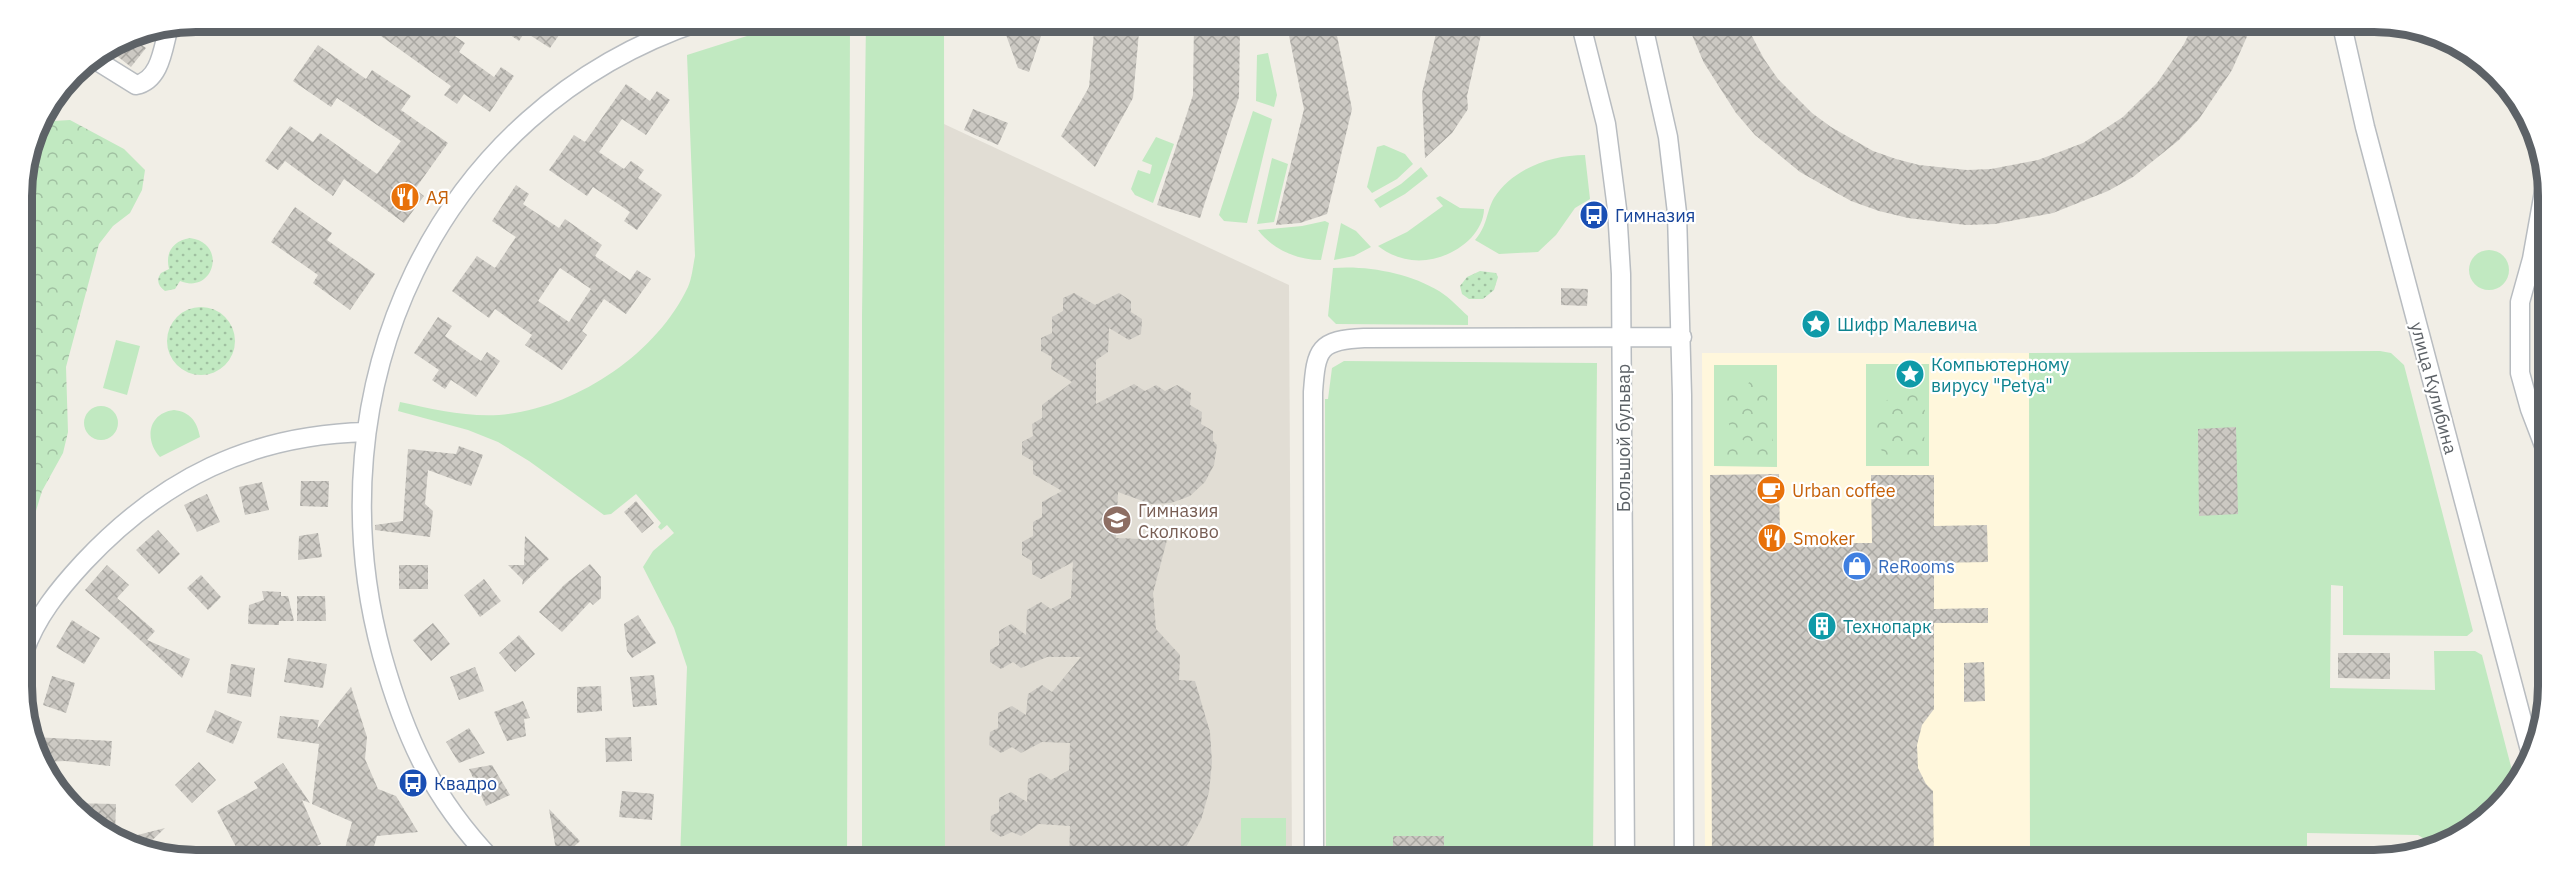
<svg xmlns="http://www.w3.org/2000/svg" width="2570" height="881" font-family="'IBM Plex Sans',sans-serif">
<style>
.commercial{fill:#fff7dc}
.education{fill:#e1ddd4}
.grass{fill:#c1e9c1}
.forest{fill:url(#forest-crowns)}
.park{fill:url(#park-dots)}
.building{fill:url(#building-cross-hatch);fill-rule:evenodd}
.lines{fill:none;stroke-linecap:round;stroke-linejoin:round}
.street-casing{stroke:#b8bcc0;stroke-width:21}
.street{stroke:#fff;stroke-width:18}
.labels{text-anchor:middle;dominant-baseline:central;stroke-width:4.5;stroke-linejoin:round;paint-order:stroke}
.food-label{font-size:18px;fill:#c56008;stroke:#fff;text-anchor:start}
.transit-label{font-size:18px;fill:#164399;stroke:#fff;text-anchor:start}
.culture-label{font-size:18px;fill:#0d838f;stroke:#fff;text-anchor:start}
.street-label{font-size:18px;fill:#5d6267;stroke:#fff}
.education-label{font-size:18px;fill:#785e54;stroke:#fff;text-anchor:start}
.shop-label{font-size:18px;fill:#366cbe;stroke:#fff;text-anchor:start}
.rim{fill:none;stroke:#5d6267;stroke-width:8}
</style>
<defs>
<pattern id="forest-crowns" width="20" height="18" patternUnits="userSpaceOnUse" patternTransform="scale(1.5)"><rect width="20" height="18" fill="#c1e9c1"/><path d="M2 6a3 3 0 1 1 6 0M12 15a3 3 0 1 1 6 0" fill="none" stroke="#a0c0a1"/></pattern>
<pattern id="park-dots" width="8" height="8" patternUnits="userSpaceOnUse" patternTransform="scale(1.5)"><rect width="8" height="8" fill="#c1e9c1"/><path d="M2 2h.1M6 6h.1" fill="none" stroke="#a0c0a1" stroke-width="1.8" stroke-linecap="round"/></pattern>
<pattern id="building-cross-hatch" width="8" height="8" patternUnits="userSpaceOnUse" patternTransform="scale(1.5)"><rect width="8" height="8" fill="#ccc9c3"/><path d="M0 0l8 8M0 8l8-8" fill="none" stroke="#a9a7a2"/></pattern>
</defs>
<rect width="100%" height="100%" fill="#f1eee6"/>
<!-- commercial -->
<path class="commercial" d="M1702,353H2029L2030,860H1705Z"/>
<!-- education -->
<path class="education" d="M944,124L1289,285L1292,860H945Z"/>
<!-- grass -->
<path class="grass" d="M818,21H850L847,860H680L687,667L674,628L643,567L653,551L674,533L667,525L661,530L658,527L661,523L636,494L611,514L604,515L529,461L498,442L468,430L398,411L400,402C432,409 465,417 499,415C574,409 656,355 688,287C692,278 693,266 695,256L687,55L747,36Z
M866,21H944L945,860H862V316Z
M1268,53L1277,95L1274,107L1256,101L1257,55Z
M1253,111L1272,119L1247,223L1224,221L1219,215Z
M1156,137L1174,144L1153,203L1135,195L1131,189L1138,170L1150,174L1152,165L1142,161Z
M1384,145L1405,154L1413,164L1397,179L1372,193L1367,187L1377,147Z
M1585,155L1590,199L1575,208L1556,235L1538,252L1499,254L1475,240C1488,225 1486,212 1494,198C1513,168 1552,155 1585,155Z
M1272,158L1288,164L1274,222L1257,224Z
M1421,167L1428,176L1405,194L1380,208L1374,200L1401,184Z
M1440,196L1460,208L1484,209C1484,220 1478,230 1471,238C1446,263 1407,269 1378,246L1407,232L1443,206L1436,198Z
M1325,221L1329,223L1321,260C1298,260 1273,250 1258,230L1302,226Z
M1341,223L1356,231L1371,247L1354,256L1334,260Z
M2469 270a20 20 0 1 1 40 0a20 20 0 1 1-40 0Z
M1333,268C1366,265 1410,273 1439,291C1450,298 1458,307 1468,316V325L1336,324L1328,316Z
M116,340L140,346L127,395L103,388Z
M2380,351L2391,353L2404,365L2473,631L2467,636L2343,635V586L2331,585L2330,688L2435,690L2434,651H2475L2482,655L2514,778L2481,824L2438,847L2418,835L2307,833V860H2030L2029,353Z
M1344,361L1597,363L1593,860H1326L1325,399H1328L1332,368Z
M1866,364H1929V466H1866Z
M1714,365H1777V467L1714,466Z
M84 423a17 17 0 1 1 34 0a17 17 0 1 1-34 0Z
M174,410C190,412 197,421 200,437L160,457C144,440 148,413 174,410Z
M1241,818H1286V860H1241Z"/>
<!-- forest -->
<path class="forest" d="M70,120L124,149L145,170L142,190L130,213L113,226L99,244L66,367L68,432L63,453L42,491L23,554L21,201L53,121Z
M1730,375L1746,394L1747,385L1755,375C1780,387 1768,393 1763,412C1774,428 1774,441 1772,459L1765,464L1755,460L1745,441L1738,437L1737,448L1744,460L1740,463L1726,464L1724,456L1730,427L1725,413L1723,379Z
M1917,376L1925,401L1924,458C1918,463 1914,462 1906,462C1883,462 1874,444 1875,423L1879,419L1878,404L1913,389L1911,381Z"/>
<!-- park -->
<path class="park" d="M190,238C228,243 214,295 180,281L175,289L165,291C158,286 156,280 161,273L169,269C165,252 173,241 190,238Z
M1480,271L1496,273L1498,277L1494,290L1483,299H1469L1462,294L1460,286L1467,277Z
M167 341a34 34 0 1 1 68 0a34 34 0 1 1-68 0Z"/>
<!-- building -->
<path class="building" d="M360,21H444L440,26L465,43L459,52L494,77L501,67L514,76L490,112L464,94L457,104L444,95L451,86Z
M510,21H569L550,48L525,32L519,41L506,32L512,23Z
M1001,21H1046L1029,72L1018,68Z
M1095,21H1140L1133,98L1095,167L1061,136L1089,87Z
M1194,21H1240L1239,97L1200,218L1157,205L1193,95Z
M1286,21H1334L1352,109L1327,214L1300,223L1276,225L1304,109Z
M1439,21H1484L1467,96L1468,109L1452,133L1425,158L1422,93Z
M1686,21H1744L1764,59L1778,79L1812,113L1831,127L1873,151L1896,159L1919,165L1967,170L1991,169L2038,160L2083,143L2123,117L2157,83L2184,44L2195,21H2254L2232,70L2199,119L2179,140L2133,177L2108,191L2053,213L1995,224L1966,225L1908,218L1879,211L1851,201L1800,172L1755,135L1736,113L1704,63Z
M128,35L146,48L131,67L107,48Z
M318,45L366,79L372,70L411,96L401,110L448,143L415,189L424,196L404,223L344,179L333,196L285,161L278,170L265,161L290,126L313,142L320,133L377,174L401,141L337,98L331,107L293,81Z
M626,84L650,101L657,91L670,100L646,135L622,119L599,152L624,169L631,161L644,170L638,178L662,195L637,230L624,221L630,212L593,187L587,196L549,170L574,135L585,142Z
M973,109L1008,123L998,145L964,130Z
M516,185L529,194L523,204L559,228L565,219L602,245L595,256L630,280L637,270L651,279L626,314L604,299L582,331L587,335L562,370L525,345L532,335L495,309L489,318L452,291L477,256L495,268L516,237L492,221ZM560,268L591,289L569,322L538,301Z
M295,207L332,233L327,240L375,274L350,310L313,283L318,275L271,242Z
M1561,288L1588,289L1587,306L1561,305Z
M1074,293L1095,305L1119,293L1131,301V312L1142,319L1141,334L1129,340L1109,328L1108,352L1096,360V404L1134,384L1145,391L1156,385L1165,391L1177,385L1191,393L1190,405L1202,412L1201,424L1213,431V441L1217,445L1214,465L1205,482L1190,496L1171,503L1151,504L1118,492L1116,538L1167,540L1153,593L1156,629L1180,655L1179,680L1195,681L1210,732L1212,762L1209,792L1201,820L1179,860H1069L1070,826L1039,824L1021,836L1012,832L1001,837L990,830L991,816L999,812V798L1011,792L1027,802L1028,779L1041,773L1051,780L1069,770L1070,743L1042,742L1021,753L1012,747L1001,753L989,745L990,732L998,728V713L1012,706L1026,715L1028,694L1042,685L1052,692L1081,657H1047L1021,668L1013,662L1001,669L990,662V650L999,645V631L1011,624L1026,635L1027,610L1041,602L1051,609L1071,598L1073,562L1041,579L1032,574V561L1022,555V542L1033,536V522L1042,517V502L1062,491L1033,474V461L1022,455V442L1033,436L1032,424L1042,418V405L1072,382L1051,369L1052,357L1041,351V338L1052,333V317L1063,311V298Z
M438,317L452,326L445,336L481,361L487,352L500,361L476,397L451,380L445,389L432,380L439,370L414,353Z
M2236,427L2238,514L2199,516L2198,429Z
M459,446L483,455L471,486L428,470L425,504L433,511L430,537L375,530V525L403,521L408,449L456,454Z
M1779,474L1780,543H1872L1871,475H1934V526L1987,525L1988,562L1934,563V609L1988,608V623H1934V709L1922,725L1917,745L1918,768L1926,784L1933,791L1934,860H1712L1710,475Z
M301,481H329L328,507L300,506Z
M262,482L269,510L245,515L239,487Z
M207,494L220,522L197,532L184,505Z
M636,501L654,523L642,533L624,512Z
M158,530L180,554L159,574L136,550Z
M318,533L322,557L298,560L299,536Z
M525,536L549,559L522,585L523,580L508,565H524Z
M590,564L601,577V598L593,605L590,602L562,632L539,612L564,585Z
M107,565L129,585L117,598L155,631L147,640L190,659L182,678L85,590Z
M399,565H428V589H399Z
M201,575L221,597L208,610L187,588Z
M484,579L501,601L480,617L464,595Z
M262,591L281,592V596H288L294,621H279V625L248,624L249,605L264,600Z
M297,596H325L326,621H297Z
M638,615L656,643L632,658L627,651L624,624Z
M72,620L100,638L84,664L56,647Z
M433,623L450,644L431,661L413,640Z
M519,635L535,654L515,672L499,653Z
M2338,653H2390V679L2338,678Z
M288,658L327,664L323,688L284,682Z
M1984,662L1985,701L1964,702V663Z
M231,664L255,668L251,697L227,693Z
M475,667L484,691L459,700L450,677Z
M654,675L657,705L633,707L630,677Z
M52,676L75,683L66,713L43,705Z
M601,686L602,711L577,713V687Z
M351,687L367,737L365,759L378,789L396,796L418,832L377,836L370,860H342L352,822L312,804L319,744L277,738L280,716L319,720L317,729Z
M523,701L530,718L524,719L526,736L507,741L494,712Z
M215,710L242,722L233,744L206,732Z
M469,728L485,753L459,763L446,742Z
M33,737L112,741L110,766L65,761L45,762Z
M631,737L632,761L606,762L605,738Z
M199,762L216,780L192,803L175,785Z
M283,763L310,803L302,800L321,844L285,860H243L217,811L258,788L254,782Z
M492,765L510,795L486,806L469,769Z
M622,791L654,794L652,820L619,817Z
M67,803L116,804L115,834L107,829Z
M549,809L580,841L563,857L556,850Z
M165,828L141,851L122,839Z
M1393,836H1444V860H1393Z"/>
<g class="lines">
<!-- street casing -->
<g class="street-casing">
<path id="street" d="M1580,21L1606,124L1617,209L1621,274L1625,860
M1642,21L1668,137L1677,213L1682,395L1684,860
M2341,21L2365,127L2531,754
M91,57L136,85C161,80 163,47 169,26
M2547,175L2532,259L2520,302V373L2530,409L2548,456
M24,652C36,617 59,589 84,562C162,479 250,435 366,432
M492,860C432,797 405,737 382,655C310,390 434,110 701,21
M1314,860L1313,392C1316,349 1319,340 1364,338L1682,337"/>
</g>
<!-- street -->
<use href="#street" class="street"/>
</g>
<!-- icons -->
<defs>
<g id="restaurant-disc" transform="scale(1.5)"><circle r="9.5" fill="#e8710a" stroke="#fff"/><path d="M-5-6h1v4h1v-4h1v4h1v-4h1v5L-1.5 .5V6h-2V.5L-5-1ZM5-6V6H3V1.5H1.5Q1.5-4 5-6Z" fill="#fff"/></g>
<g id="bus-disc" transform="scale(1.5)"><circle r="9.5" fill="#1a4fb4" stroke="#fff"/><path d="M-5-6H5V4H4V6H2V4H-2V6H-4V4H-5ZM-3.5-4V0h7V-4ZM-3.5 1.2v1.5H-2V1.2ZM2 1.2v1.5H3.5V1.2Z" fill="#fff"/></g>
<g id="sight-disc" transform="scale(1.5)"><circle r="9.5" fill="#0f9aa8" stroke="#fff"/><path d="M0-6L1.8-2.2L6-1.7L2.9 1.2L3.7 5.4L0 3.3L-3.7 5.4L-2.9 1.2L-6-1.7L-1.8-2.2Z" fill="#fff"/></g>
<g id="cafe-disc" transform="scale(1.5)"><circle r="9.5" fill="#e8710a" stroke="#fff"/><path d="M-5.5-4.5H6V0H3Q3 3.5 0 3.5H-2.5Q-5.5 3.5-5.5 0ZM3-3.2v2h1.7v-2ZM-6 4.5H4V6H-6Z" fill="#fff"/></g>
<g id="school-disc" transform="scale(1.5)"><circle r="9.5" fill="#8d6e63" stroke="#fff"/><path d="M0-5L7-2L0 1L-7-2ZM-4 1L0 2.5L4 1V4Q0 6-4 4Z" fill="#fff"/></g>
<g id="shop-disc" transform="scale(1.5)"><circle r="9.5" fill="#3f7fe0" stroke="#fff"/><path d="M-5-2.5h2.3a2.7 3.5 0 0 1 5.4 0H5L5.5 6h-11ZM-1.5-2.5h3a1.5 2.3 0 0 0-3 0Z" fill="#fff"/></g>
<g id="building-disc" transform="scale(1.5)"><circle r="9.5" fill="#0f9aa8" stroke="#fff"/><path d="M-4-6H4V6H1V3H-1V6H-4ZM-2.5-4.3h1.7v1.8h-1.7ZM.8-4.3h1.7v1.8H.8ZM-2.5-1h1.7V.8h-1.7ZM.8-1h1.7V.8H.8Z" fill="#fff"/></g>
</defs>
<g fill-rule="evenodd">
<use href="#restaurant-disc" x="405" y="197"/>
<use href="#bus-disc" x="1594" y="215"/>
<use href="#sight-disc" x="1816" y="324"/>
<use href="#sight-disc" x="1910" y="374"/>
<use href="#cafe-disc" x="1771" y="490"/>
<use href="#school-disc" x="1117" y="520"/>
<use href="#restaurant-disc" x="1772" y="538"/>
<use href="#shop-disc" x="1857" y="566"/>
<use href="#building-disc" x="1822" y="626"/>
<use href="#bus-disc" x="413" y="783"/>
</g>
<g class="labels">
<!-- food labels -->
<g class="food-label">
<text x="426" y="197">АЯ</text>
<text x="1792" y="490">Urban coffee</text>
<text x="1793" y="538">Smoker</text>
</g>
<!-- transit labels -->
<g class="transit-label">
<text x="1615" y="215">Гимназия</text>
<text x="434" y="783">Квадро</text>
</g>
<!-- culture labels -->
<g class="culture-label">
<text x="1837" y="324">Шифр Малевича</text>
<text x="1931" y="364">Компьютерному<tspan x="1931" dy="21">вирусу "Petya"</tspan></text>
<text x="1843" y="626">Технопарк</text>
</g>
<!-- street labels -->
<g class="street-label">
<text transform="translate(2434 388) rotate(75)">улица Кулибина</text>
<text transform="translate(1623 438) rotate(-90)">Большой бульвар</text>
</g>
<!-- education labels -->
<g class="education-label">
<text x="1138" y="510">Гимназия<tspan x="1138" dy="21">Сколково</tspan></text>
</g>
<!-- shop labels -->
<g class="shop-label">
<text x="1878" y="566">ReRooms</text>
</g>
</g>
<!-- crop -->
<path d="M0 0H2570V881H0ZM196 32H2374A164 164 0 0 1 2538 196V686A164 164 0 0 1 2374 850H196A164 164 0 0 1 32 686V196A164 164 0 0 1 196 32Z" fill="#fff" fill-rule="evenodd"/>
<path class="rim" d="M196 32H2374A164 164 0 0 1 2538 196V686A164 164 0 0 1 2374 850H196A164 164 0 0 1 32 686V196A164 164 0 0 1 196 32Z"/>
</svg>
